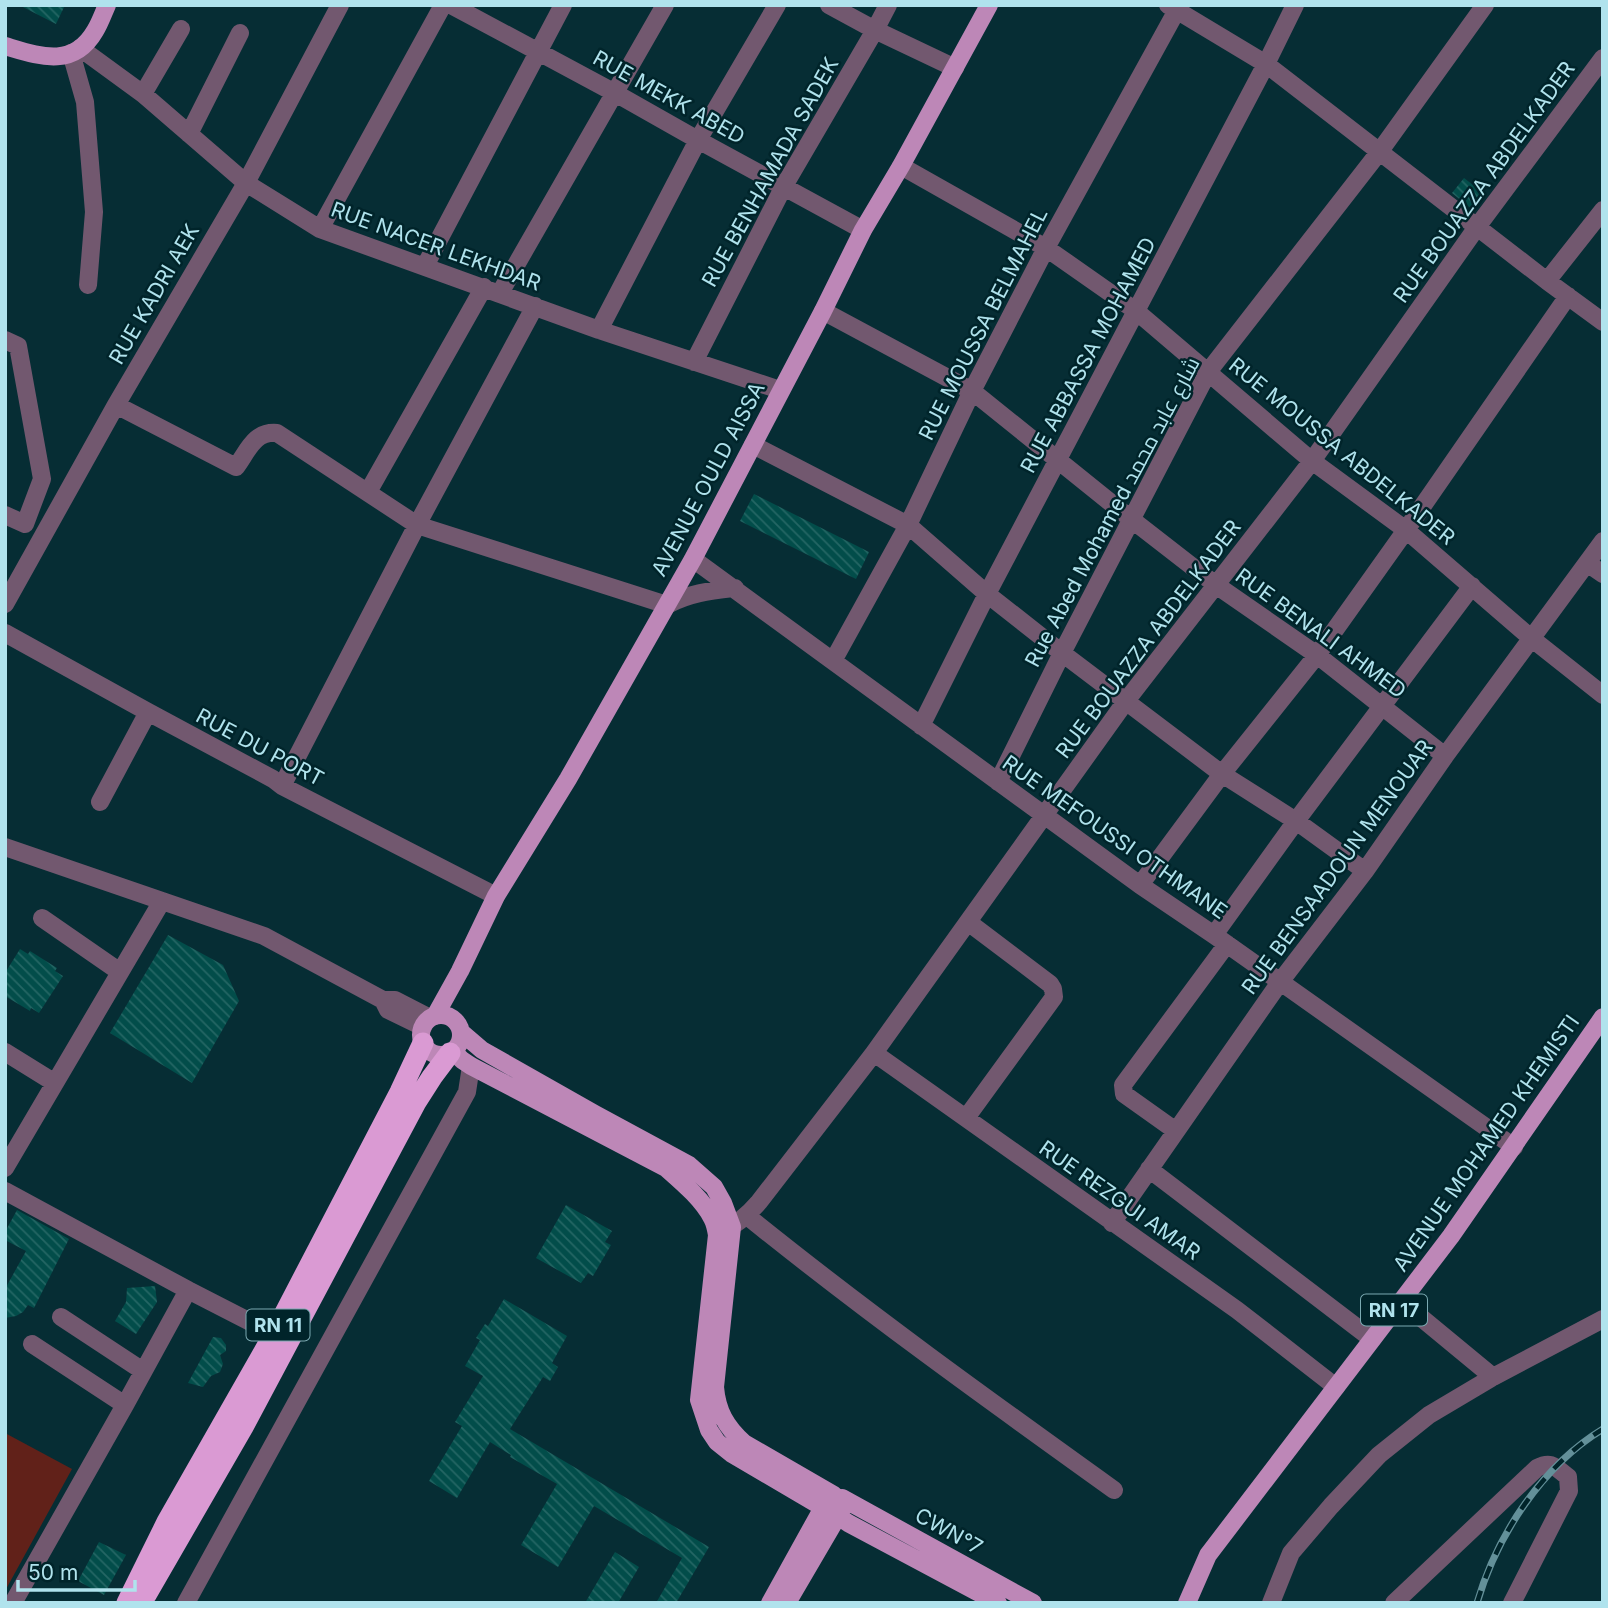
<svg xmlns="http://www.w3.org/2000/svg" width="1608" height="1608" font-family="Inter,Cairo,sans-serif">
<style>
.garden{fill:#612119}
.building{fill:url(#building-back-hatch)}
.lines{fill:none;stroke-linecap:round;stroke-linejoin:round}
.minor{stroke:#72586f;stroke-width:18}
.major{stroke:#bd87b7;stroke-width:18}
.highway{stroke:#da9ad3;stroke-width:21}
.rail-casing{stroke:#639099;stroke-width:7}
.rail{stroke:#00242a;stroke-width:4.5;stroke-dasharray:13;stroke-linecap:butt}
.labels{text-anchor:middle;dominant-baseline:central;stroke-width:5;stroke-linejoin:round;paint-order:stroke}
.shield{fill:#00242a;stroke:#7baab2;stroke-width:2}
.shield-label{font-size:19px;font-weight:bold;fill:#b0e3ed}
.street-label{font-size:21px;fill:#b0e3ed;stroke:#00242a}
</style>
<defs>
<pattern id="building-back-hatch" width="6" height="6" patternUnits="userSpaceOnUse" patternTransform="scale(1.75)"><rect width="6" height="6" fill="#024d4a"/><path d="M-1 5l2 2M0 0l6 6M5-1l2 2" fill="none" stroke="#246664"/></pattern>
</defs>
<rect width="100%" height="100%" fill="#062d34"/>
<!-- garden -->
<path class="garden" d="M5,1433L72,1469L5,1591Z"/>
<!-- building -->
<path class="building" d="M19,5H65L56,24Z
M1464,178L1486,195L1473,210L1452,193Z
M754,494L869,552L856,579L740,521Z
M168,935L223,965L239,1001L192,1083L110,1033Z
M20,949L28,954L30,951L57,968L55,971L63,976L39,1013L31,1008L30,1011L5,996V973Z
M566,1205L612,1231L605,1242L611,1245L593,1276L588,1273L581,1283L536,1258Z
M17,1210L69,1239L34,1308L28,1305L23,1312L16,1316L5,1318V1289L26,1251L5,1240V1232Z
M155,1286L157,1302L136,1334L115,1321L126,1302L127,1288Z
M504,1299L567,1336L552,1363L558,1367L550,1381L543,1377L510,1429L709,1547L676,1603H656L682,1558L594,1506L558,1567L521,1545L557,1484L510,1457L511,1455L490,1442L457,1498L429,1481L462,1426L455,1422L483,1376L465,1366L480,1340L476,1338L485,1324L488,1326Z
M213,1337L221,1338L226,1345V1351L220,1355L223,1364L220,1372L211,1376L203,1387L188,1383Z
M99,1542L126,1555L104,1595L78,1581Z
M615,1552L639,1567L618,1603H585Z"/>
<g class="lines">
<!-- minor -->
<path class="minor" d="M451,5L615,93L698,140L863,230
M829,5L875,30L955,68
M1168,5L1266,64L1547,281L1603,322
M80,48L143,94L246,183L320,229L599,330L780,390
M71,53L85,102L94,212L88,285
M143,94L181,29
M189,134L240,33
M901,166L1046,248L1136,311L1312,461L1406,530L1531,638L1603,695
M320,229L443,5
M425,266L563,5
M1547,281L1603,210
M500,293L665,5
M823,311L972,391L1131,519L1216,585L1317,655L1445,756
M599,330L698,140L777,5
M5,340L18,346L42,479L25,524L5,515
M694,362L784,186L875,30L888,5
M116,405L236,467C248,451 254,431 277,433L417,525L667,605C690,593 709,591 735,588
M753,445L908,525L987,594L1062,653L1222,774L1296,821L1365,871
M368,492L484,287
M693,559L1140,885L1214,935L1514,1147
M1587,563L1603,574
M5,604L116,405L246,183L340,5
M5,633L148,712L273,779L282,786L496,896
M833,661L908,525L972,391L1046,248L1177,10
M921,726L987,594L1266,64L1295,5
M998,782L1062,653L1208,372L1380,151L1485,5
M282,786L417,525L535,306
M100,802L148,712
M5,847L264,936L383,1000H395L430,1018
M1140,885L1222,774L1317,655L1406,530L1568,296
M42,918L120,972
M1214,935L1296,821L1472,586
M383,1000L388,1010L423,1027
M5,1052L55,1083
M874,1053L1237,1310L1336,1387
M966,1118L1054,997L1053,989L1050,984L968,922
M1176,1131L1124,1094L1123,1085L1227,944
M5,1168L162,901
M1149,1169L1372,1339
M5,1191L188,1290L274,1334
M747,1216C866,1312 990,1401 1114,1490
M1112,1223L1280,982L1365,871L1445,756L1603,541
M720,1233C736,1225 748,1215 759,1202L874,1053L1126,701L1312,461L1477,227L1603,58
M1401,1301L1493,1377
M61,1317L143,1371
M32,1344L125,1405
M13,1603L125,1405L188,1290
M186,1603L467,1092L471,1066
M1271,1603L1291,1553L1331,1506L1379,1455L1429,1415L1493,1377L1603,1319
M1394,1603L1537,1468C1552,1460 1556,1468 1568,1477L1569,1491L1512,1603"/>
<!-- major -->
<path class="major" d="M5,46C39,56 73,69 95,31C100,23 103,14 107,5
M421 1035a20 20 0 1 1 40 0a20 20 0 1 1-40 0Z
M435,1016L460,971L496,896L568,779L693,559L823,311L863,230L901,166L989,5
M461,1032L482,1050L595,1114L689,1165L714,1187L723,1203L732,1227L715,1387C717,1411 726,1427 744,1443L834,1495
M453,1051L462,1060L471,1066L666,1168C683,1183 702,1199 712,1218C715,1223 716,1229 717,1235L699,1400L709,1430L717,1442L732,1454L829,1511
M842,1498L1033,1603
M834,1513L848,1523L998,1603
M770,1603L826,1502
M787,1603L842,1509
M1187,1603L1208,1555L1451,1236L1603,1017"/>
<!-- highway -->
<path class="highway" d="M146,1595L243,1427L416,1102L432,1077L450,1053
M127,1603L167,1522L274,1334L400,1092L423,1043"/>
<!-- rail casing -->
<g class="rail-casing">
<path id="rail" d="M1477,1603C1497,1535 1542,1466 1603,1429"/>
</g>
<!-- rail -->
<use href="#rail" class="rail"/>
</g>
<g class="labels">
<!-- shield labels -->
<g class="shield">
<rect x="1361" y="1294.5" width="66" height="31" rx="5"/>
<rect x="246.5" y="1309.5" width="63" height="31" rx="5"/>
</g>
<g class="shield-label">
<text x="1394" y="1310">RN 17</text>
<text x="278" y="1325">RN 11</text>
</g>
<!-- street labels -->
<g class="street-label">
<text transform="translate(669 97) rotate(29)">RUE MEKK ABED</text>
<text transform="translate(770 172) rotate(-61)">RUE BENHAMADA SADEK</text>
<text transform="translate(1484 182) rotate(-54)">RUE BOUAZZA ABDELKADER</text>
<text transform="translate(436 246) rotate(20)">RUE NACER LEKHDAR</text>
<text transform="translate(154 294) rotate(-60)">RUE KADRI AEK</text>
<text transform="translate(983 324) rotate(-63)">RUE MOUSSA BELMAHEL</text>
<text transform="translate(1088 355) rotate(-62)">RUE ABBASSA MOHAMED</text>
<text transform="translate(1342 451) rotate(39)">RUE MOUSSA ABDELKADER</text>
<text transform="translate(708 479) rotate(-62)">AVENUE OULD AISSA</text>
<text transform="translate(1112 512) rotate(-62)">Rue Abed Mohamed شارع عابد محمد</text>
<text transform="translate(1321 633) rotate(36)">RUE BENALI AHMED</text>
<text transform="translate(1148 639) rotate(-53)">RUE BOUAZZA ABDELKADER</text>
<text transform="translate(260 747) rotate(28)">RUE DU PORT</text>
<text transform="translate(1115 837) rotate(35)">RUE MEFOUSSI OTHMANE</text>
<text transform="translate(1337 867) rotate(-54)">RUE BENSAADOUN MENOUAR</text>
<text transform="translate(1486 1143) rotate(-55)">AVENUE MOHAMED KHEMISTI</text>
<text transform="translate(1120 1200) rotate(35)">RUE REZGUI AMAR</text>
<text transform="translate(949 1531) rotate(29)">CWN°7</text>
</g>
</g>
<!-- border -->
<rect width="1608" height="1608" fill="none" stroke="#b0e3ed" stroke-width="14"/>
<!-- scale -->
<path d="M18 1580v10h117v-10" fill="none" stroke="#b0e3ed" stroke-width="3.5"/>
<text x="28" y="1580" font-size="21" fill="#b0e3ed" stroke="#00242a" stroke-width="5" paint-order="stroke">50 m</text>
</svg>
